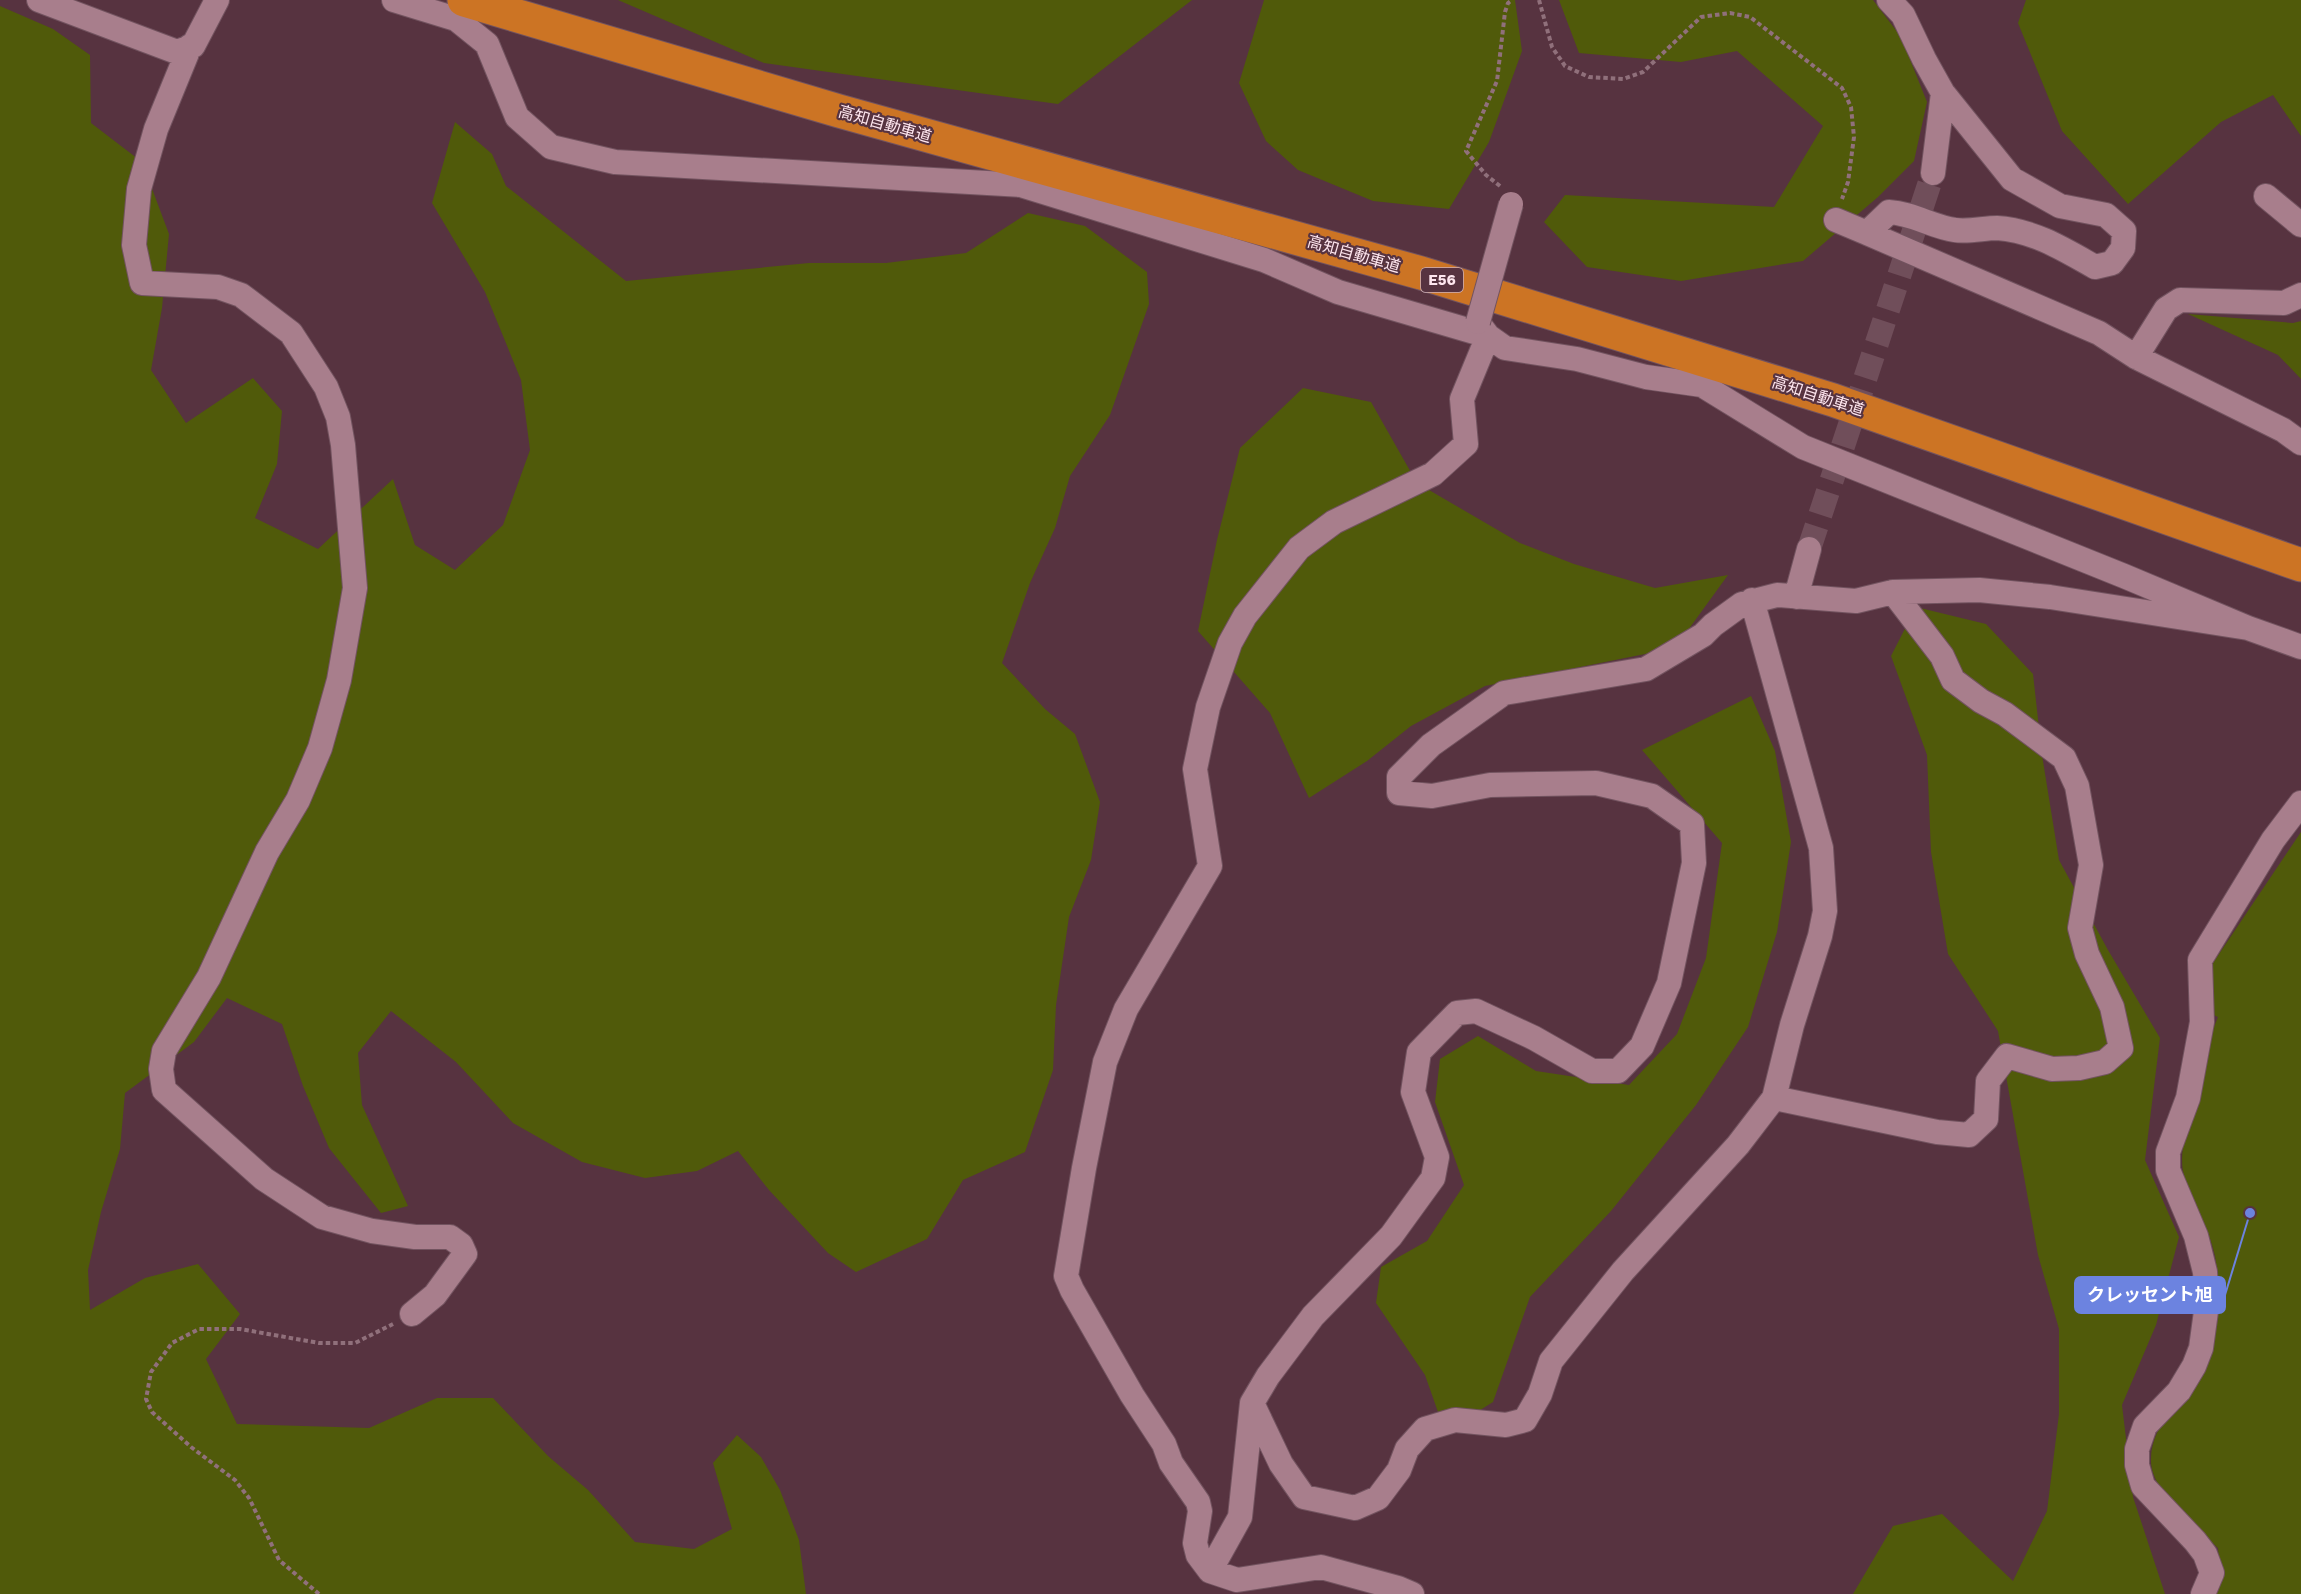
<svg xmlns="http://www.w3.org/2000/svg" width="2301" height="1594" font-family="'Work Sans','Noto Sans JP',sans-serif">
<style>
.green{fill:#505a0a}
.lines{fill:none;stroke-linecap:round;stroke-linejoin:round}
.minor-tunnel{stroke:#704e5a;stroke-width:24;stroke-dasharray:24 12;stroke-linecap:butt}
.minor-casing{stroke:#72535f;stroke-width:26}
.motorway-casing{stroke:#72535f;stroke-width:35}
.path{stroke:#90707b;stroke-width:4;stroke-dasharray:4.5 3;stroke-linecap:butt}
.minor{stroke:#a87e8c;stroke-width:24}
.motorway{stroke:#cc7424;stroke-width:33}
.minor-bridge-casing{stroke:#72535f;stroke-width:26;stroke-linecap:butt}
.minor-bridge{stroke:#a87e8c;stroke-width:24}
.labels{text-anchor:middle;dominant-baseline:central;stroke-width:4.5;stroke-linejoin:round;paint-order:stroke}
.shield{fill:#573340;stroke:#ccb0ba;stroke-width:1.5}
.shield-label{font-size:15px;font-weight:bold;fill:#fee6ee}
.street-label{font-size:16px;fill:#fee6ee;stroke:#573340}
.leader{fill:none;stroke:#6c83e0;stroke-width:2}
.callout-dot{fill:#6c83e0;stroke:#573340;stroke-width:2}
.callout{fill:#6c83e0;stroke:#6c83e0;stroke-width:2}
.callout-label{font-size:18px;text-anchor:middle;font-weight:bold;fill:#fff}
</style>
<rect width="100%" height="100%" fill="#573340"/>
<!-- green -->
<path class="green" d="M618,0H1192L1058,104L764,63Z
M1264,0H1515L1522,51L1489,142L1449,209L1373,201L1298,170L1266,141L1239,83Z
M1559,0H1873L1901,37L1927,102L1914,161L1878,197L1803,261L1681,281L1587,267L1544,222L1565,195L1774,207L1823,126L1737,51L1681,62L1579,53Z
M2026,0H2301V136L2273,95L2221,122L2128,204L2062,131L2018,23Z
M0,6L53,29L90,55L91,123L142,162L169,234L162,308L151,370L186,423L253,378L282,411L277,464L255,518L318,549L393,479L415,545L455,570L503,525L530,450L521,380L485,292L432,203L455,122L492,154L506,186L626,281L809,263H886L966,253L1028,213L1085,226L1147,272L1149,304L1110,415L1070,476L1055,528L1030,583L1002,663L1045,709L1075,734L1100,802L1091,860L1069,917L1056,1005L1053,1070L1025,1152L963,1180L927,1239L856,1272L828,1253L769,1190L738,1151L697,1171L645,1178L582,1162L513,1123L456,1062L391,1011L358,1053L362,1105L408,1206L381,1213L329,1148L303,1086L282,1024L227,998L194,1042L125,1093L120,1149L101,1212L88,1270L90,1310L145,1278L198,1264L240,1314L206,1359L237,1424L369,1428L437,1398H493L548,1456L588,1490L635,1542L694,1549L732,1529L713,1463L737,1435L761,1457L780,1490L799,1540L806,1594H0Z
M2188,314L2293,323L2301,321V379L2278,355Z
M1303,388L1371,402L1417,483L1520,543L1574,564L1655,588L1728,575L1675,648L1485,686L1411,726L1367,761L1309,798L1270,713L1198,631L1217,540L1240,448Z
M1916,607L1986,624L2033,674L2042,755L2059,860L2108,950L2160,1038L2145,1160L2179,1237L2156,1325L2122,1405L2133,1497L2165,1594H1853L1893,1526L1942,1514L2013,1581L2047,1511L2059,1414V1329L2038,1255L1998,1031L1948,954L1931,852L1927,755L1891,656Z
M1751,696L1775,751L1791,842L1777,932L1748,1027L1696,1105L1611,1211L1530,1297L1493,1402L1445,1432L1425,1375L1376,1303L1381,1267L1427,1241L1464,1185L1435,1102L1440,1059L1478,1036L1536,1071L1629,1085L1677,1034L1706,958L1722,843L1642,750Z
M2301,832V1594H2212L2219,1561L2218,1548C2197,1527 2150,1491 2151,1460C2151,1419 2189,1400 2205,1367C2213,1350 2216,1333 2218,1315C2219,1297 2218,1273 2215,1256C2209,1226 2190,1200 2183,1171C2177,1143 2206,1046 2218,1017L2209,1013L2211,966Z"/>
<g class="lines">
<!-- minor-tunnel -->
<path class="minor-tunnel" d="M1809,549L1933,173"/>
<!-- minor casing -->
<g class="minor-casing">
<path id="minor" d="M39,0L177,52L193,46L217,0
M394,0L456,19L487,44L517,117L551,147L615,162L1021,185L1264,260L1338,292L1488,336
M1889,0L1903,15L1924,59L1943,93L1933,173
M190,46L156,129L139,189L134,245L142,283L218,287L241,295L291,333L326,387L338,417L343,445L355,588L339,680L320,748L298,800L267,852L209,977L164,1051L161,1069L164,1090L264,1179L322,1217L372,1231L415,1237H450L461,1245L465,1254L435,1295L412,1314
M1943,93L2012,179L2060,206L2106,215L2124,231L2123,248L2112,263L2095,267C2065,250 2033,230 1997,228C1984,228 1969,232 1955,230C1933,227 1912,213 1889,212L1867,233L2099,333L2136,357L2283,430L2301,443
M2266,196L2301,225
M1836,220L1867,233
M1479,324L1488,336L1505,348L1577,359L1646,377L1702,385L1803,447L2124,576L2248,628L2301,647
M2136,357L2166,309L2180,300L2284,303L2301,295
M1796,597L1809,549
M1774,1098L1937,1132L1969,1135L1986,1119L1988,1081L2007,1056L2052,1069L2079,1068L2105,1062L2121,1048L2112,1007L2087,954L2080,928L2091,865L2077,786L2064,758L2005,714L1981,701L1953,680L1942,656L1893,592
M1252,1403L1281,1464L1304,1497L1355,1508L1378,1498L1399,1470L1407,1449L1425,1429L1455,1420L1506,1425L1525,1420L1540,1394L1551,1361L1623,1271L1738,1145L1774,1098L1792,1025L1820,936L1825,911L1821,848L1752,600
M1210,1571L1240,1517L1252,1403L1268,1376L1313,1316L1391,1236L1433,1178L1437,1157L1413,1092L1419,1052L1457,1013L1476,1011L1534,1038L1592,1071H1618L1642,1046L1669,983L1694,863L1692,824L1652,796L1596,783L1490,785L1432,796L1399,793V777L1431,745L1504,693L1646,669L1703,635L1713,625L1742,604L1777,595L1856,601L1893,592L1979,590L2050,597L2248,628
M1412,1594L1398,1588L1321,1567L1237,1580L1210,1571L1198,1555L1195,1543L1200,1511L1198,1502L1171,1463L1164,1444L1132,1395L1072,1290L1066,1276L1084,1168L1105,1062L1126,1009L1210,866L1195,769L1208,707L1230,643L1245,616L1299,548L1334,522L1433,474L1466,444L1462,399L1488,336
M2203,1594L2212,1573L2205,1554L2195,1541L2143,1486L2137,1465V1449L2145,1426L2179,1391L2194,1366L2201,1348L2207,1304L2205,1272L2196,1236L2168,1170V1152L2188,1098L2202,1022L2200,960L2273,840L2301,803"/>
</g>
<!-- motorway casing -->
<g class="motorway-casing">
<path id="motorway" d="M464,0L839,111L1421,273L1833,400L2301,565"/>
</g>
<!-- path -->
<path class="path" d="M1539,0L1552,47L1565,66L1589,77L1623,79L1643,72L1701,17L1730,13L1750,17L1842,88L1851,107L1854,137L1848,182L1842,199
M1500,186L1486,175L1466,151L1497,81L1505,12L1508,3L1512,0
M319,1594L279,1560L249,1498L235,1480L191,1447L152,1412L146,1399L151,1372L172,1343L199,1329H240L319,1343H355L393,1324"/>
<!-- minor -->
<use href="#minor" class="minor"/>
<!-- motorway -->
<use href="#motorway" class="motorway"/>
<!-- minor-bridge casing -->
<g class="minor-bridge-casing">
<path id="minor-bridge" d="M1478,322L1511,204"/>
</g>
<!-- minor-bridge -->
<use href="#minor-bridge" class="minor-bridge"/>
</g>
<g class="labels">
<!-- shield labels -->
<rect class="shield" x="1421" y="268" width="42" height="24" rx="4.5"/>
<g class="shield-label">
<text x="1442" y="280">E56</text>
</g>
<!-- street labels -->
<g class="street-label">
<text transform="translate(885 124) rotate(16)">高知自動車道</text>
<text transform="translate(1354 254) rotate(16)">高知自動車道</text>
<text transform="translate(1818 396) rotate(18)">高知自動車道</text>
</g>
</g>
<!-- callouts -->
<path class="leader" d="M2250 1213L2225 1295"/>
<circle class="callout-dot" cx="2250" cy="1213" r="6"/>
<rect class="callout" x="2075" y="1277" width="150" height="36" rx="6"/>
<g class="callout-label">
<text x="2150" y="1301">クレッセント旭</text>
</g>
</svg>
